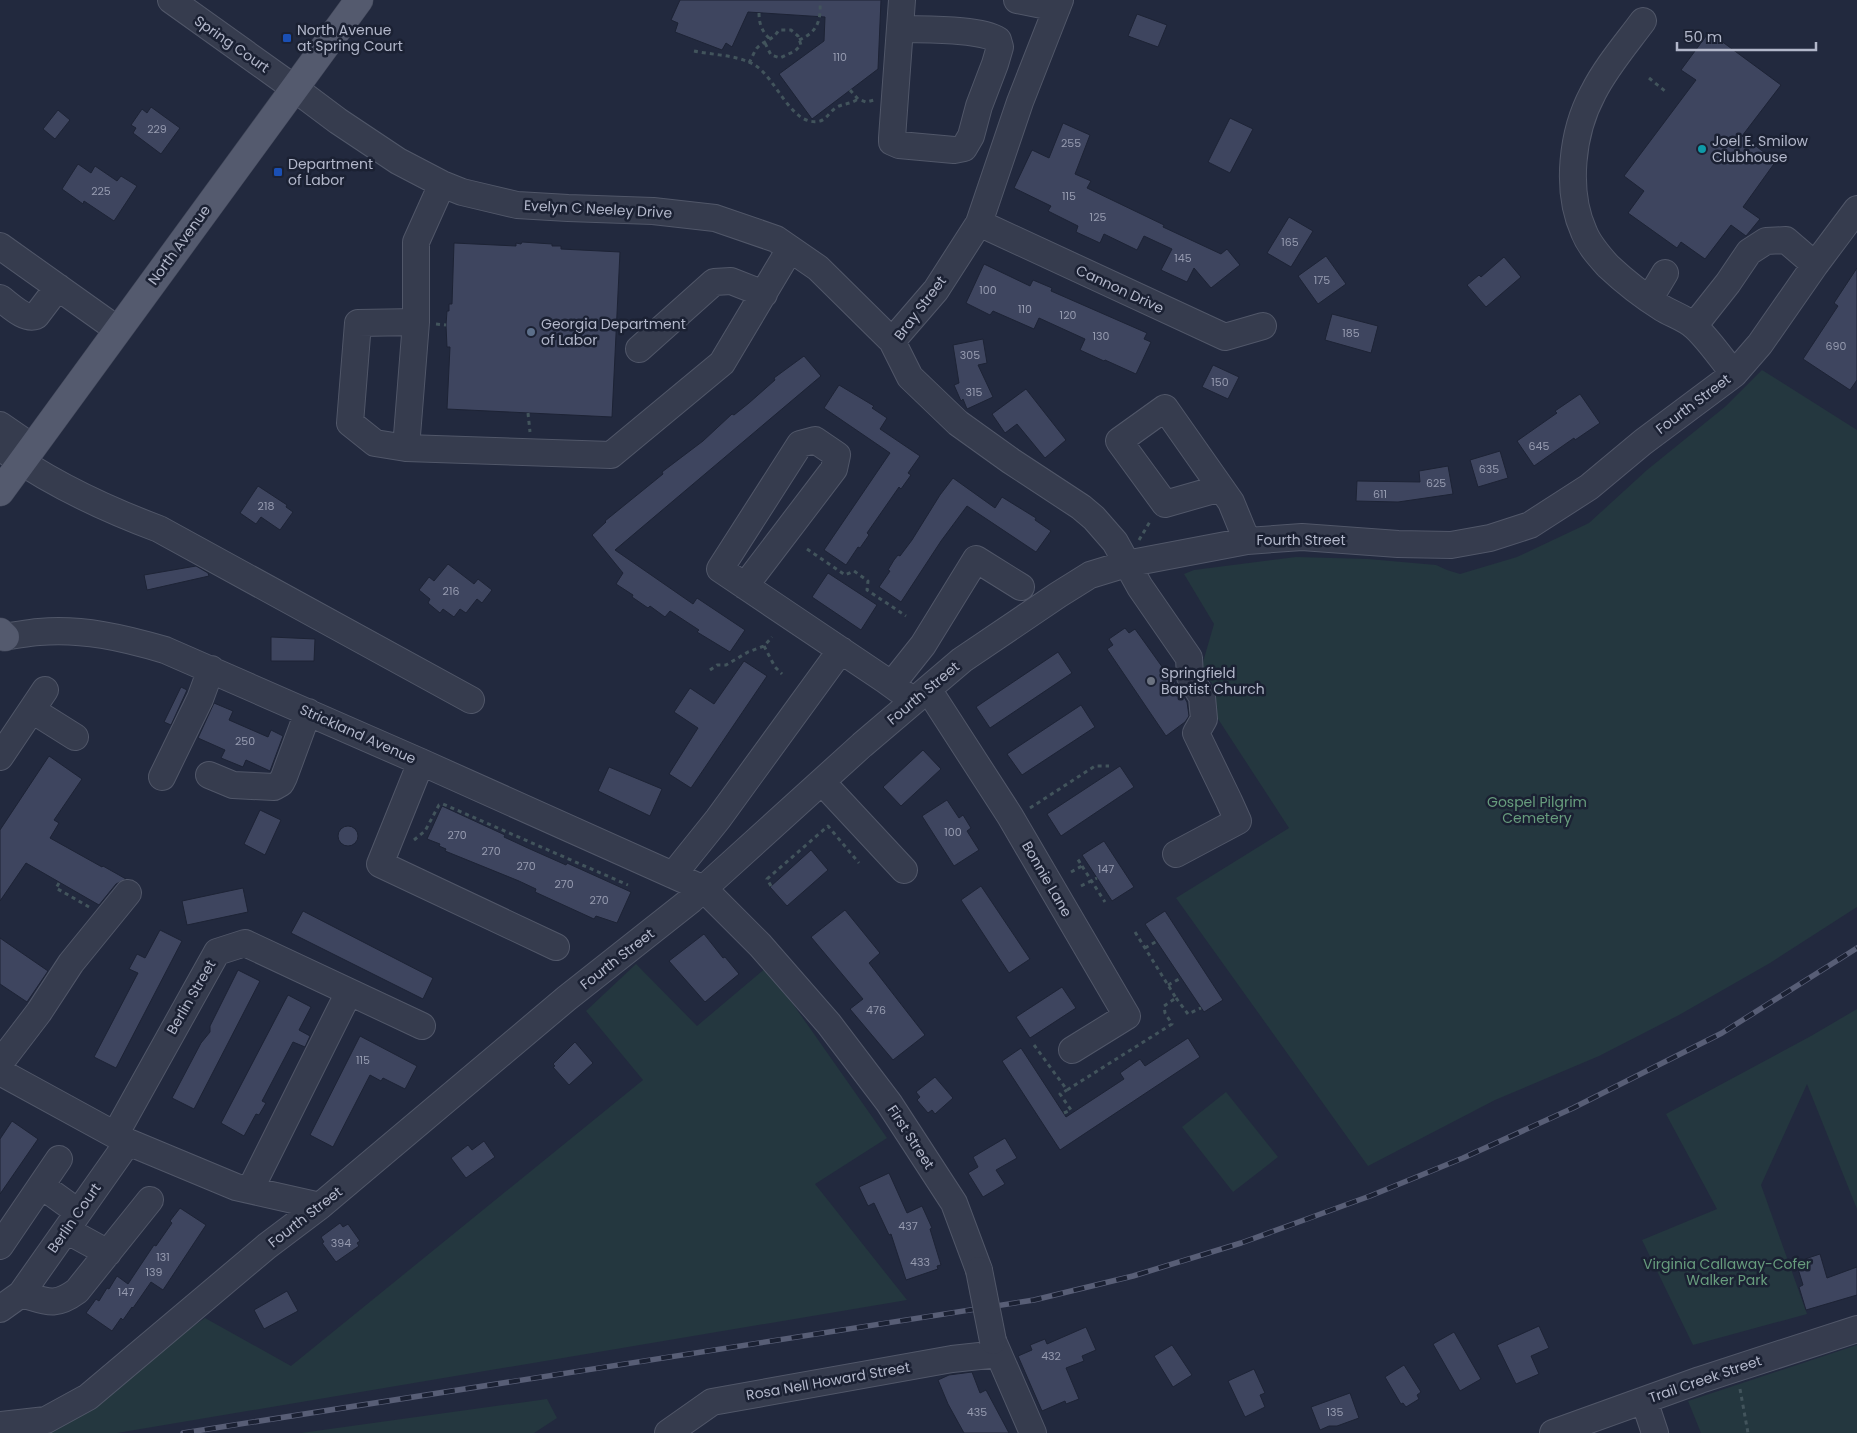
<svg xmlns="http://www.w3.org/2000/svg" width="1857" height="1433" font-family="Poppins,sans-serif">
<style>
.green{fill:#24373f}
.building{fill:#3e455f;stroke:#1d2335}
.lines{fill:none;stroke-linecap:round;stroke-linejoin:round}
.minor-casing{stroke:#515769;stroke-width:28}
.major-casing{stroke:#3f4557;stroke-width:29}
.path{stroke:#42545c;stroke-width:3;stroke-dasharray:4 4;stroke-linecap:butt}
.minor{stroke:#363c4e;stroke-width:26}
.major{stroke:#545a6e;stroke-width:28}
.rail-casing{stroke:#585e76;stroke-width:5.5}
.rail{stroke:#1b2133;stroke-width:4;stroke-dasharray:11;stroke-linecap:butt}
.minor-bridge-casing{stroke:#515769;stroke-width:28;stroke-linecap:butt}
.minor-bridge{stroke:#363c4e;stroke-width:26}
.transit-dot{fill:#1a4fb4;stroke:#1b2133;stroke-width:2}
.culture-dot{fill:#0f9aa8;stroke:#1b2133;stroke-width:2}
.service-dot{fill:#5c6f8a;stroke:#1b2133;stroke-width:2}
.worship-dot{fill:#6b7280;stroke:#1b2133;stroke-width:2}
.labels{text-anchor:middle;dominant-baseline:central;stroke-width:5;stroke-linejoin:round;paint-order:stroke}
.number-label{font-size:11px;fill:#959aaf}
.poi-label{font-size:14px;fill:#b2b7ca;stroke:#1b2133;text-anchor:start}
.street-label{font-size:14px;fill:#b2b7ca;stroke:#1b2133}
.park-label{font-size:14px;fill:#679c7d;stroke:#1b2133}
</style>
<rect width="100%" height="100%" fill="#22293e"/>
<!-- green -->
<path class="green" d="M1762,370L1857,430V907L1770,963L1679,1015L1599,1056L1495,1100L1368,1166L1176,898L1289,828L1209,705L1217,690L1201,669L1214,624L1184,574L1194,570L1296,557L1368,559L1436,565L1447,570L1460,574L1517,557L1589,523L1647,470L1726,406Z
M636,964L697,1026L767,967L887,1138L815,1184L907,1300L117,1433H41L205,1318L291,1366L643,1080L586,1011Z
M1857,1009V1209L1807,1084L1761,1185L1807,1314L1693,1345L1642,1240L1717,1209L1666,1114L1811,1036Z
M1226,1092L1278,1157L1233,1192L1182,1127Z
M1857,1345V1433H1701L1688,1401Z
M547,1399L557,1418L534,1433H301Z"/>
<!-- building -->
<path class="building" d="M680,0H881L878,69L812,119L779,74L824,41L825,17L748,12L732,47L726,43L722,50L675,32L678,23L671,20Z
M1137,14L1167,25L1158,47L1128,36Z
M1709,32L1781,85L1742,136L1776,161L1743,207L1760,219L1746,236L1731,225L1705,259L1681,242L1677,248L1628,213L1644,191L1624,176L1696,80L1681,70Z
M151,107L180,128L161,154L133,133L136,128L131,125L142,109L147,113Z
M58,110L70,120L55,139L43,129Z
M1230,118L1253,129L1230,173L1208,162Z
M1063,123L1090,135L1075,174L1091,181L1087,188L1164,225L1163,227L1221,254L1227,249L1240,265L1211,288L1194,268L1187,282L1161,270L1172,249L1144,236L1137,250L1104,234L1100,243L1076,232L1078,226L1048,211L1051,206L1014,188L1032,150L1049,158Z
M78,164L91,173L95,166L117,181L121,176L137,186L114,221L84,201L83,204L62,189Z
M1289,217L1313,231L1291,267L1267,253Z
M522,242L552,244V246H561V249L620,252L612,417L447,409L450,347H447L446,325L447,311H449V304H452L454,243L516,246V243L521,244Z
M1326,256L1346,284L1318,304L1298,276Z
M1504,257L1521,277L1486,307L1467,285L1479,275L1481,277Z
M984,264L1030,286L1033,280L1052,288L1051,291L1147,333L1144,339L1151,342L1136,374L1105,360L1104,361L1080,350L1085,339L1039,318L1034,329L993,311L990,315L966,303Z
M1857,268V380L1850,390L1803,359L1838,306L1834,303Z
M1332,314L1378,326L1371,353L1325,340Z
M983,339L987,363L978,365L993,397L967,409L963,399L961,401L954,385L959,383L953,345Z
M804,356L821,376L615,550L693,604L697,598L745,630L730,652L697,632L699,630L670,611L665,617L650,606L648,608L632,597L633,595L616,584L623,573L592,535L606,522L605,521L663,474L662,472L703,441L732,414L734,415L749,403L775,380L774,378Z
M1213,365L1239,377L1228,399L1202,387Z
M839,385L874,406L872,408L887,418L880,429L920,456L908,473L911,475L901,489L899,487L867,533L869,535L860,548L858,547L846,565L824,550L890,453L824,408Z
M1026,389L1066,440L1045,458L1017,424L1005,433L992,414Z
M1580,394L1600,423L1575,440L1574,438L1534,466L1517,441L1557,413L1555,411Z
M1500,451L1508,478L1478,487L1470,460Z
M1448,466L1453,494L1398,502L1356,501L1357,481L1420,482L1419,471Z
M953,478L995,508L1002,497L1036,518L1035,520L1051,531L1036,552L967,506L941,541L901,602L879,587L890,571L888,570L894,560L898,555L900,556L912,540L940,495Z
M258,486L287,505L286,507L293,512L280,530L261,517L256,524L240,513Z
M448,564L474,584L478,579L492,590L482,603L477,599L466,613L460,609L454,617L443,609L440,613L428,603L430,599L419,590L429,577L434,581Z
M196,566L208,573L209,576L147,590L144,575Z
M828,573L877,605L861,630L812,597Z
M1125,628L1129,633L1135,629L1173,682L1174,681L1187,702L1189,716L1185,722L1166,736L1107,649L1113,645L1109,639Z
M271,637L315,639L314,661H271Z
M1058,652L1072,673L990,728L976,707Z
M744,661L767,676L691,788L669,774L698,728L674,712L690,688L714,704Z
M181,687L187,690L171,725L164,722Z
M214,703L233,711L229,720L268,737L271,730L283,736L270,771L246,760L243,767L221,758L225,750L198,738Z
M1081,705L1095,727L1022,775L1007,754Z
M923,750L941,769L901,806L883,787Z
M49,756L82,779L54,820L59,823L50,838L102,867L103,866L126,879L116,884L99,905L26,863L0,901V830Z
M1120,766L1134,787L1061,836L1047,814Z
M609,767L662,789L650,816L598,791Z
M947,800L959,818L963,815L971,828L967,831L979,850L954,866L922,816Z
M442,806L505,835L504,837L530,849L566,865L567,863L631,892L617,923L596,916L594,919L535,892L536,889L519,881L445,851L446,849L439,846L440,844L427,839Z
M260,810L281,820L265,855L244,844Z
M338 836a10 10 0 1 1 20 0a10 10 0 1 1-20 0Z
M1104,841L1134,887L1112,901L1082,855Z
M811,850L828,870L787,906L770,887Z
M981,886L1030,959L1009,973L961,900Z
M243,888L248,912L187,925L182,901Z
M845,910L880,953L869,963L925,1035L893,1060L850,1009L863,999L811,937Z
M303,911L433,978L423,999L291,933Z
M1165,911L1223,1000L1204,1012L1145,924Z
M160,930L182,941L116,1068L94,1057L138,973L129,969L137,954L145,958Z
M704,934L723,958L725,957L739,974L705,1002L669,961Z
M0,938L48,971L27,1002L0,984Z
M238,970L260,981L194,1109L172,1098L201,1043L210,1032V1026Z
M1062,987L1076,1008L1030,1038L1016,1017Z
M288,995L311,1007L299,1030L310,1036L305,1047L293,1042L262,1101L266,1103L259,1115L256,1114L244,1136L221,1123Z
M360,1036L417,1066L405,1089L383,1078L381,1081L370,1075L333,1147L310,1135Z
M1188,1038L1200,1057L1060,1150L1002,1061L1021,1048L1066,1117L1124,1079L1120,1073L1140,1059L1145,1066Z
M575,1042L593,1063L569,1085L553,1067L555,1066L553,1064Z
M935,1077L953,1098L935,1114L932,1110L928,1113L917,1100L920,1097L916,1092Z
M12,1121L38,1139L0,1194V1139Z
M1005,1138L1017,1158L996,1170L1005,1184L983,1197L968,1173L978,1167L973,1157Z
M484,1141L495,1157L466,1178L451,1158L468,1145L472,1150Z
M889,1173L907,1213L922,1206L932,1228L930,1229L941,1265L937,1266L938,1269L906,1280L891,1234L889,1235L874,1203L868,1206L859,1187Z
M180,1208L206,1225L163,1290L151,1282L133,1308L132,1307L123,1320L121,1318L112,1331L86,1313L96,1299L99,1301L107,1288L109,1289L117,1276L128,1284L154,1245L156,1246L172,1223L170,1221Z
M340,1223L343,1227L348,1224L360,1241L357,1243L359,1246L336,1262L322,1243L324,1242L321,1237Z
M1820,1254L1827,1278L1857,1267V1295L1806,1310L1799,1287L1803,1285L1796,1262Z
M287,1291L298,1311L264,1329L254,1310Z
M1539,1326L1549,1348L1531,1356L1539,1374L1516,1384L1497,1345Z
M1086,1327L1096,1350L1082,1356L1084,1361L1066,1368L1079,1399L1066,1404L1065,1401L1042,1411L1018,1356L1032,1350L1030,1345L1045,1339L1047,1344Z
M1454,1332L1481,1379L1460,1391L1433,1344Z
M1172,1345L1192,1375L1173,1387L1154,1356Z
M1404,1365L1421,1392L1417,1395L1419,1399L1406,1407L1403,1403L1401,1404L1385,1377Z
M1254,1369L1265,1393L1260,1395L1265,1407L1245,1417L1228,1381Z
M972,1372L980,1393L986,1390L1009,1433H964L948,1404L938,1380L949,1375Z
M1350,1393L1359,1418L1337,1426H1329L1320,1430L1311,1407Z"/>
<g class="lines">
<!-- minor casing -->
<g class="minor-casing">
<path id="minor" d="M171,0L294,88L338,121L398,161L442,184L462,192L517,205L568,208L653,211L715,218L776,239L818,268L892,341
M1017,0L1057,8
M1060,0L1020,102L979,223L936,290L892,341L910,377L958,423L1011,461L1081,507L1094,518L1115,542L1140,587L1189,658L1190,677L1202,697L1204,719L1196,733L1229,801L1238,821L1176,854
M1643,21C1626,44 1606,67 1593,93C1572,132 1565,190 1584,232C1589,245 1599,256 1608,266C1624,281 1643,296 1662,308C1672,314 1687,319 1695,327C1709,340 1721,358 1734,374
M900,29C924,30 979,28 998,40L1000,47L995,64L979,106L971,136L964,148L954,150L899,145L892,142V138L902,0
M979,223L1225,337L1263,326
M0,246L118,330
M0,298C10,305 24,320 36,316L58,287
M1648,298L1653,293L1665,273
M416,322L358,323L350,423L375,443L406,448L611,455L722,363L790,249
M1694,326L1728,283L1749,252L1766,241L1786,240L1815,265
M639,349L714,282L731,281L764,294
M0,425L32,447
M0,447C49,483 103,508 159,529L471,700
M406,448L416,322V242L442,184
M1221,488L1165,504L1119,441L1165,408L1231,502L1247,541
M745,586L834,469L837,455L815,440L800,444L720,569L885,680L914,701
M0,637C13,636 26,633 39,632C82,628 124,638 165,650L421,762L704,889L760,945L829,1024L889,1103L954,1203L979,1270
M892,684L923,645L976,559L1021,587
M928,689L1010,816L1127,1016L1072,1050
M32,710L75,737
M0,757L45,690
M421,762L380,864L556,947
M209,775L233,785L274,787L281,783L284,777L308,712
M162,777L200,699L211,669
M822,782L904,870
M673,875L718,819L841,650
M0,1063L39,1012L71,963L128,893
M0,1072L128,1142L236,1187L320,1206
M115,1135L217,952L245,943L422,1026
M42,1186L78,1212
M250,1190L349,992
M66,1230L108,1253
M0,1246L59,1159
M21,1294C46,1301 54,1308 77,1291L150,1200
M0,1309L21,1294L128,1142
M993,1341L1033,1433
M1644,1400L1655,1433
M0,1425L46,1420L88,1397L267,1246L320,1206L567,998L691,900L862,745L962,660L1058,595L1090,575L1126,564L1247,541L1302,537L1398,544L1451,545L1490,538L1530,525L1589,487L1643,442L1734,374L1760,344L1815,265L1857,209
M668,1433L712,1402L952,1359L998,1354
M1553,1433L1700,1380L1857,1329"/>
</g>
<!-- major casing -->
<g class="major-casing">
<path id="major" d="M0,492L359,0
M0,632L5,637"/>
</g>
<!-- path -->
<path class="path" d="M759,13C759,24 762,32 771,40
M799,40C818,32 821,20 820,1
M694,51C713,55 736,55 753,64C776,76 791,128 820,121C827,119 830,111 837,107C845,103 851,104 858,99
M749,63C752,58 754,52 757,48C763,41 772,41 779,30H791L798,36L801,45L795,51L780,58L771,55L765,43
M1649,78L1665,91
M850,90L858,99L866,102L874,100
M436,324L446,325
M528,413L530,432
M1139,540L1151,520
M807,549L845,575L854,571L868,581L867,590L906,616
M764,646L775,667L782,674
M710,670L717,665H726L748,652L764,646L772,637
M1030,808L1095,766H1109
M414,840L425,831L439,805L443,804L628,885
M1082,866L1105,902
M1071,872L1082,866L1077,858
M59,883L56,888L89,907
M771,886L767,879L828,826L859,863
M1081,886L1097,878
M1145,948L1157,941
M1168,985L1181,978
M1176,998L1188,1014L1201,1008
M1034,1045L1067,1090L1172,1024L1165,1013L1164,1006L1176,998L1135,932
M1064,1113L1071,1110L1060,1094L1067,1090
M1740,1389L1748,1433"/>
<!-- minor -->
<use href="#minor" class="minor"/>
<!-- major -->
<use href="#major" class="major"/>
<!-- rail casing -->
<g class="rail-casing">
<path id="rail" d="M183,1433L1034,1300L1133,1276L1241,1243L1370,1196L1463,1158L1573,1108L1722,1033L1857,948"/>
</g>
<!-- rail -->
<use href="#rail" class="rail"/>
<!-- minor-bridge casing -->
<g class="minor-bridge-casing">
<path id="minor-bridge" d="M979,1270L993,1341"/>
</g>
<!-- minor-bridge -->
<use href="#minor-bridge" class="minor-bridge"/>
</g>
<!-- markers -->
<g class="transit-dot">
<rect x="282" y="33" width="10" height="10" rx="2.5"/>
<rect x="273" y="167" width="10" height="10" rx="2.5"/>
</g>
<circle class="culture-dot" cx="1702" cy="149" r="5"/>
<circle class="service-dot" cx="531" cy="332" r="5"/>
<circle class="worship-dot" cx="1151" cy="681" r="5"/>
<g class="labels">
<!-- number labels -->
<g class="number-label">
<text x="840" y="57">110</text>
<text x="157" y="129">229</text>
<text x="1071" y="143">255</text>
<text x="101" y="191">225</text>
<text x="1069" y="196">115</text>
<text x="1098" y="217">125</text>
<text x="1290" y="242">165</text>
<text x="1183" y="258">145</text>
<text x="1322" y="280">175</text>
<text x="988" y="290">100</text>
<text x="1025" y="309">110</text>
<text x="1068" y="315">120</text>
<text x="1351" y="333">185</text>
<text x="1101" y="336">130</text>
<text x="1836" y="346">690</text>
<text x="970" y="355">305</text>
<text x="1220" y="382">150</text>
<text x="974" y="392">315</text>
<text x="1539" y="446">645</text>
<text x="1489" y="469">635</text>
<text x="1436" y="483">625</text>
<text x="1380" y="494">611</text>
<text x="266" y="506">218</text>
<text x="451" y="591">216</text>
<text x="245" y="741">250</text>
<text x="953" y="832">100</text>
<text x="457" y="835">270</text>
<text x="491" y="851">270</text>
<text x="526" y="866">270</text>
<text x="1106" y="869">147</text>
<text x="564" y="884">270</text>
<text x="599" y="900">270</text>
<text x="876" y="1010">476</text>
<text x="363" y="1060">115</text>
<text x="908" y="1226">437</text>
<text x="341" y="1243">394</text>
<text x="163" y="1257">131</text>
<text x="920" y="1262">433</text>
<text x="154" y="1272">139</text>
<text x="126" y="1292">147</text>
<text x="1051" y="1356">432</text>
<text x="977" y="1412">435</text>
<text x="1335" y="1412">135</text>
</g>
<!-- poi labels -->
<g class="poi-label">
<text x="297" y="30">North Avenue<tspan x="297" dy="16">at Spring Court</tspan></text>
<text x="1712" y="141">Joel E. Smilow<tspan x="1712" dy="16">Clubhouse</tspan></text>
<text x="288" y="164">Department<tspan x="288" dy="16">of Labor</tspan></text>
<text x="541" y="324">Georgia Department<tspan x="541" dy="16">of Labor</tspan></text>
<text x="1161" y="673">Springfield<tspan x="1161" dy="16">Baptist Church</tspan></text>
</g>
<!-- street labels -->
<g class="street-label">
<text transform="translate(232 44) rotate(35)">Spring Court</text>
<text transform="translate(598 209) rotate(3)">Evelyn C Neeley Drive</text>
<text transform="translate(179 245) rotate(-54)">North Avenue</text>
<text transform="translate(1120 289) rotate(25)">Cannon Drive</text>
<text transform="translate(920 308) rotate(-53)">Bray Street</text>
<text transform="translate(1693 404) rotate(-37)">Fourth Street</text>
<text x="1301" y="540">Fourth Street</text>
<text transform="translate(923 693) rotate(-40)">Fourth Street</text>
<text transform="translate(358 734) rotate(24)">Strickland Avenue</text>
<text transform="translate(1047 879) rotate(60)">Bonnie Lane</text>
<text transform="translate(617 959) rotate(-38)">Fourth Street</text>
<text transform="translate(191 997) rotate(-60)">Berlin Street</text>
<text transform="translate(911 1137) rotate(57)">First Street</text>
<text transform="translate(305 1217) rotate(-38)">Fourth Street</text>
<text transform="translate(74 1218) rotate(-55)">Berlin Court</text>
<text transform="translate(1705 1379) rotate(-19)">Trail Creek Street</text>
<text transform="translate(828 1381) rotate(-10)">Rosa Nell Howard Street</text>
</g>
<!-- park labels -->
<g class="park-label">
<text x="1537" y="802">Gospel Pilgrim<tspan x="1537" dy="16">Cemetery</tspan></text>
<text x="1727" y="1264">Virginia Callaway-Cofer<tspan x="1727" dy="16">Walker Park</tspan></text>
</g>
</g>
<!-- scale -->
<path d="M1677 42v8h139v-8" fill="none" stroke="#b2b7ca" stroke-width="2.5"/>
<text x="1684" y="42" font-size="15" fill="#b2b7ca" stroke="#1b2133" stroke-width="4" paint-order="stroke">50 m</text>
</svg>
